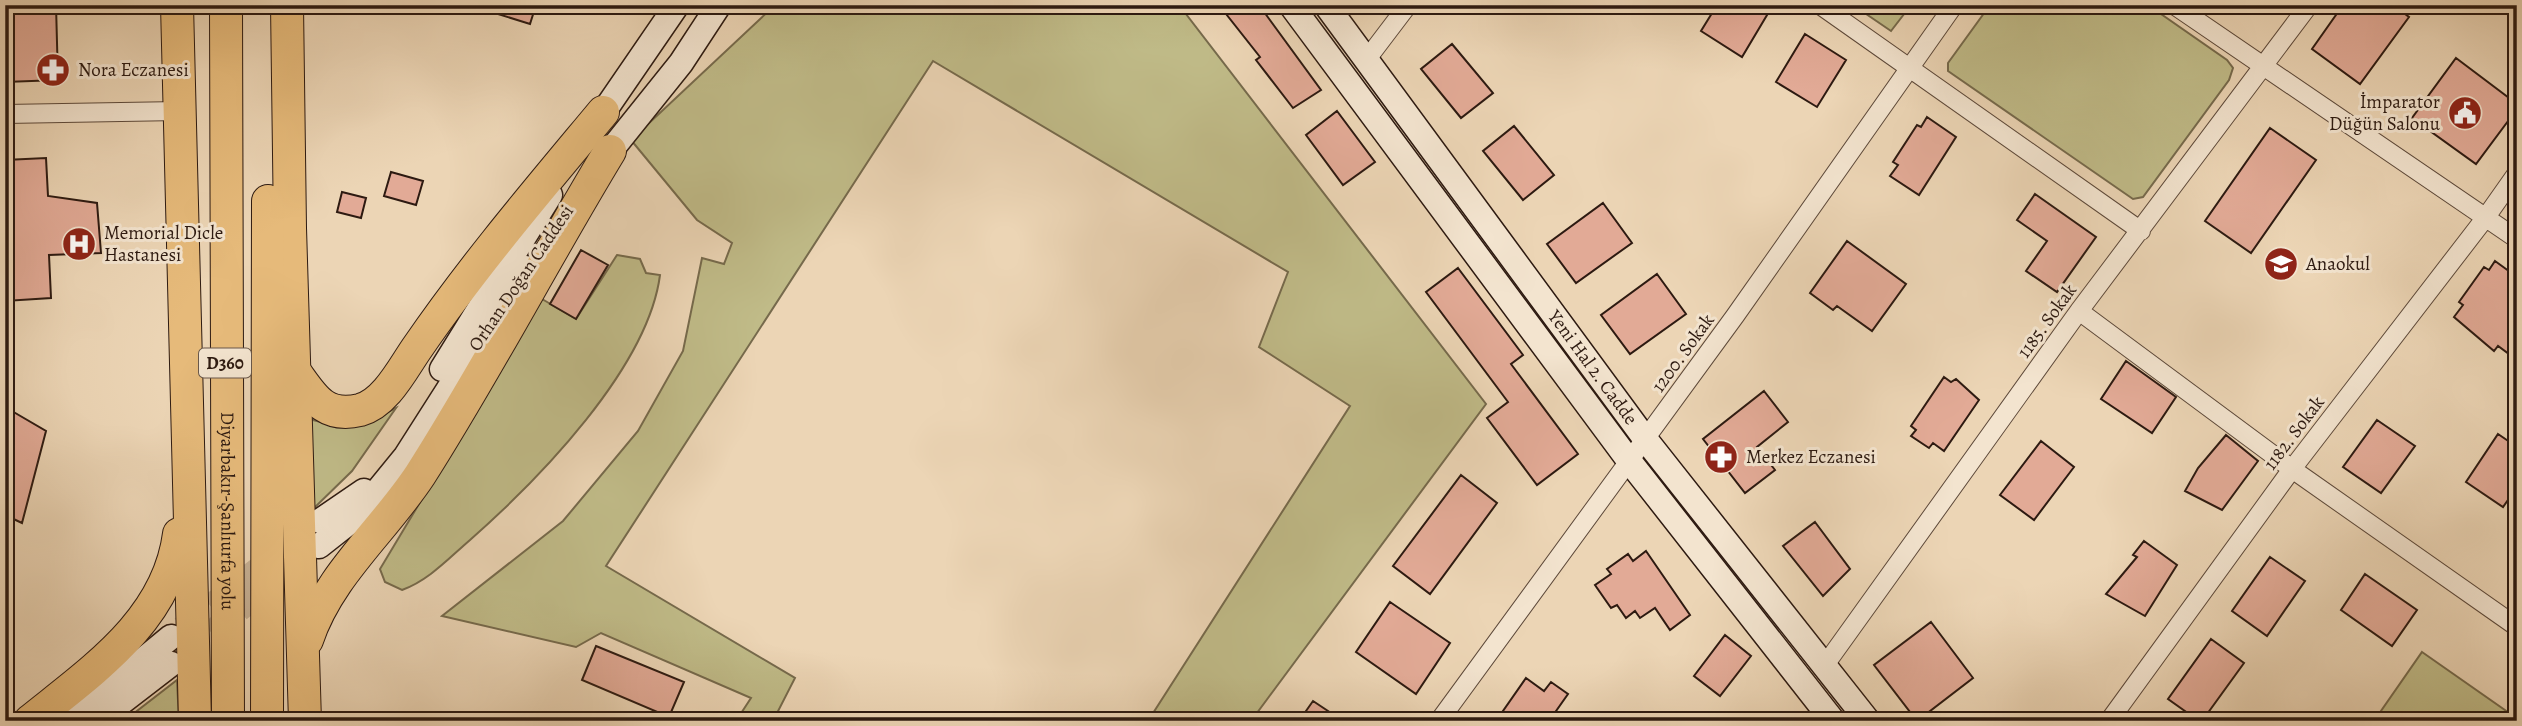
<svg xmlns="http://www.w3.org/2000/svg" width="2522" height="726" font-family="Alegreya,serif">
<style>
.green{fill:#c0bb88;stroke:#766a4c;stroke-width:2}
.building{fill:#e2aa96;stroke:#2d1a11;stroke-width:2}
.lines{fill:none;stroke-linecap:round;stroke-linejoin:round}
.secondary-tunnel{stroke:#c6b094;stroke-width:24;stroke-dasharray:24 12;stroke-linecap:butt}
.street-casing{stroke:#5d493a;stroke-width:20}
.secondary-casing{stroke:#2d1a11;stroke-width:27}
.highway-casing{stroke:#2d1a11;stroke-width:34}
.street{stroke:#f3e4cf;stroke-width:18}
.secondary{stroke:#f3e4cf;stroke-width:24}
.highway{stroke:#e6ba7a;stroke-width:32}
.labels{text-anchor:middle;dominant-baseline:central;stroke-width:6;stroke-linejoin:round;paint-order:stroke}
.shield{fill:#f3e4cf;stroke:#68574a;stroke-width:2}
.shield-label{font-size:18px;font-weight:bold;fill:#2d1a11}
.poi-label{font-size:19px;fill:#2d1a11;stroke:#f3e4cf;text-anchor:start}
.street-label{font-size:19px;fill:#2d1a11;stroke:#f3e4cf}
</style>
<rect width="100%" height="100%" fill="#ecd5b5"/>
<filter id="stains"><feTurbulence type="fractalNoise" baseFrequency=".00286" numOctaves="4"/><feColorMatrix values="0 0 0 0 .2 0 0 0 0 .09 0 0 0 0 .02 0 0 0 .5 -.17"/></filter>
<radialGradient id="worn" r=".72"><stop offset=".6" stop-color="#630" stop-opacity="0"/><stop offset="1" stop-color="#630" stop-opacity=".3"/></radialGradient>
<!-- green -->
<path class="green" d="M775,5H1179L1486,404L1251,721H1148L1350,406L1259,347L1288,272L933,61L606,566L795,678L773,721H736L751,698L601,633L576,647L442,616L563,521L638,431L683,351L702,258L724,264L732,243L697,220L631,140Z
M1853,5H1911L1891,31Z
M1990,5H2148L2227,60L2233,68L2229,80L2143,197L2133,199L1948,71V63Z
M617,255L640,259L646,273L660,275C648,368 538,480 470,540C448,559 429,580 402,590L385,582L380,569L542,299L576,319Z
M396,408L352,471L310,512L309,419C348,430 360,425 396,408Z
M2422,652L2512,715L2508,721H2374Z
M177,680L179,721H124Z"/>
<!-- building -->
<path class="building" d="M5,5H56L58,80L5,82Z
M483,5H536L530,24L482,9Z
M1219,5H1259L1321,90L1293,108L1256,60L1260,57Z
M1717,5H1773L1742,57L1701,31Z
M2343,5H2393L2409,17L2360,84L2312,49Z
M1805,34L1846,60L1817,107L1776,82Z
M1452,44L1493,93L1461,118L1421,69Z
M2456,58L2517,104V109L2476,164L2412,118Z
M1337,111L1375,162L1343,185L1306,135Z
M1927,117L1956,137L1919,195L1890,176L1898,165L1893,162L1917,125L1921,127Z
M1514,126L1554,175L1523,200L1483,151Z
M2270,128L2316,160L2251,253L2205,221Z
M46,158L48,196L97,203L101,253L49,255L51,298L5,301V160Z
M391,172L423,181L416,205L384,196Z
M342,192L366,198L361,218L337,212Z
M2035,194L2096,237L2057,292L2026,271L2047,241L2017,220Z
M1603,203L1632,243L1576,283L1547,244Z
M1847,241L1906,284L1872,331L1837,306L1833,310L1810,293Z
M581,250L608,265L576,319L550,304Z
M2495,261L2517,277V360L2498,346L2494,351L2454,317L2463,305L2459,302L2484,267L2489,270Z
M1458,268L1523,355L1511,364L1578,454L1537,485L1487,418L1508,402L1426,292Z
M1657,274L1686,314L1630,354L1601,315Z
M2126,361L2176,397L2152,433L2101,399Z
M1944,377L1951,382L1956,379L1979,400L1944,451L1933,443L1929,448L1911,436L1916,430L1911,426Z
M1764,391L1788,422L1757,447L1775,470L1745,493L1703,439Z
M5,407L46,431L22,523L5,515Z
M2377,420L2415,446L2381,493L2343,467Z
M2498,434L2517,447V487L2503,507L2466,482Z
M2226,435L2258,461L2222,510L2185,491L2198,468Z
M2041,441L2074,467L2034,520L2000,495Z
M1461,475L1497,503L1430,594L1393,566Z
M1815,522L1850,569L1823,596L1783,546Z
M2144,541L2177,565L2145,616L2106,594L2137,557L2133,555Z
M1646,551L1690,615L1670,630L1655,608L1640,618L1635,611L1626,618L1617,605L1611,608L1595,585L1611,574L1607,569L1628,554L1633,561Z
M2270,557L2305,581L2267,636L2232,611Z
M2365,574L2417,610L2392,646L2341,610Z
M1390,602L1450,643L1416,694L1356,652Z
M1931,622L1973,678L1917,721L1874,665Z
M1725,635L1751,656L1720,696L1694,676Z
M2211,639L2244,663L2202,721H2199L2168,699Z
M596,646L684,682L669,717L582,680Z
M1526,678L1544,691L1551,682L1568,694L1549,721H1496Z
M1313,701L1343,721H1299Z"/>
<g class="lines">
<!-- secondary-tunnel -->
<path class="secondary-tunnel" d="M182,628L311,528
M183,655L310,553"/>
<!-- street casing -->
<g class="street-casing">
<path id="street" d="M1820,5L2141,231
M2174,5L2517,239
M1367,59L1408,5
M5,114L179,111
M2079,311L2292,469L2517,627
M1825,665L2079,311L2309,5
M1439,721L1735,316L1954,5
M2109,721L2292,469L2486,217L2517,173"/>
</g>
<!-- secondary casing -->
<g class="secondary-casing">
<g id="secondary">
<path d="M1291,5L1630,462L1833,721"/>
<path id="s1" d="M1326,5L1646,440L1868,721"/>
<path d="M594,126L677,5"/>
<path d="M600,164L681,63L719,5"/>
<path d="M442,369L550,195"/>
<path d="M320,521L364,491"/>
<path d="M319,546L357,516L406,456L526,268"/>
<path d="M69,721L171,637"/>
<path d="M97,721L171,664"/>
</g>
</g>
<!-- highway casing -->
<g class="highway-casing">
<g id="highway">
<path d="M177,5L195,721"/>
<path id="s2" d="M226,5L228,721"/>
<path d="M287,5L290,228L305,721"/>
<path d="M293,369C312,395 323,419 360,410C386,403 403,368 417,348C474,265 539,189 603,112"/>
<path d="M307,640C328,576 383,531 420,475C487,370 545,258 610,151"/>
<path d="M30,721C93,670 168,620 179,534"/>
<path d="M267,721L268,201"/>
</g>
</g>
<!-- street -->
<use href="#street" class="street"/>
<!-- secondary -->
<use href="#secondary" class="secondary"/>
<!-- highway -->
<use href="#highway" class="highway"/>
</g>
<!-- icons -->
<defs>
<g id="pharmacy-disc" transform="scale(1.75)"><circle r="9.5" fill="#8f2418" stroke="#f3e4cf"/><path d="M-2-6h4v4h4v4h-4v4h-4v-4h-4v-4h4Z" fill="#fff"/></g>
<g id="civic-disc" transform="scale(1.75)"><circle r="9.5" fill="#8f2418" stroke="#f3e4cf"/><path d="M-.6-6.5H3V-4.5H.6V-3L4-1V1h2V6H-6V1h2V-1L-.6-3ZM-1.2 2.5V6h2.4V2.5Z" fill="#fff"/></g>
<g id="hospital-disc" transform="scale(1.75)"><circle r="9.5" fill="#8f2418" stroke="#f3e4cf"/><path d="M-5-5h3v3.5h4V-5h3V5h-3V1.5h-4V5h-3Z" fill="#fff"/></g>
<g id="school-disc" transform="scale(1.75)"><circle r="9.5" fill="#8f2418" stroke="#f3e4cf"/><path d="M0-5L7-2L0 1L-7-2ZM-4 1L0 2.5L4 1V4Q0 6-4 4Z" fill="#fff"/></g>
</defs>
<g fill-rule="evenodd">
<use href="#pharmacy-disc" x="53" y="70"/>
<use href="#civic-disc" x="2465" y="113"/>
<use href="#hospital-disc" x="79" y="244"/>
<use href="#school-disc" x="2281" y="264"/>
<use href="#pharmacy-disc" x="1721" y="457"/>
</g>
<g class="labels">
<!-- shield labels -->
<rect class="shield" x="199" y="348.5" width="52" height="29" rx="5"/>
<g class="shield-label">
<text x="225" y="363">D360</text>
</g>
<!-- poi labels -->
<g class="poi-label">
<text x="78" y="70">Nora Eczanesi</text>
<text x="2440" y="102" text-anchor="end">İmparator<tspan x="2440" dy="22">Düğün Salonu</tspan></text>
<text x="104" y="233">Memorial Dicle<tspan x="104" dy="22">Hastanesi</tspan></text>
<text x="2306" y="264">Anaokul</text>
<text x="1746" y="457">Merkez Eczanesi</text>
</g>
<!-- street labels -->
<g class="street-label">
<text transform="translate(521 278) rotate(-56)">Orhan Doğan Caddesi</text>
<text transform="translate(2047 321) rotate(-54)">1185. Sokak</text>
<text transform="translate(1683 353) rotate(-54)">1200. Sokak</text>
<text stroke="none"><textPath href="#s1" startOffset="450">Yeni Hal 2. Cadde</textPath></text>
<text transform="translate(2294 433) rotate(-53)">1182. Sokak</text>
<text stroke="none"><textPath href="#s2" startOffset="506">Diyarbakır-Şanlıurfa yolu</textPath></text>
</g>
</g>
<!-- margin -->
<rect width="2522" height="726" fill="none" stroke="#ecd5b5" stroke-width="28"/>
<rect x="7" y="7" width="2508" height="712" fill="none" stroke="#2d1a11" stroke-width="3.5"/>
<rect x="14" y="14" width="2494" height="698" fill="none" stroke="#2d1a11" stroke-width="2"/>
<rect width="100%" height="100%" filter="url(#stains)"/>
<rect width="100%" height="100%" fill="url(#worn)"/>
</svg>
